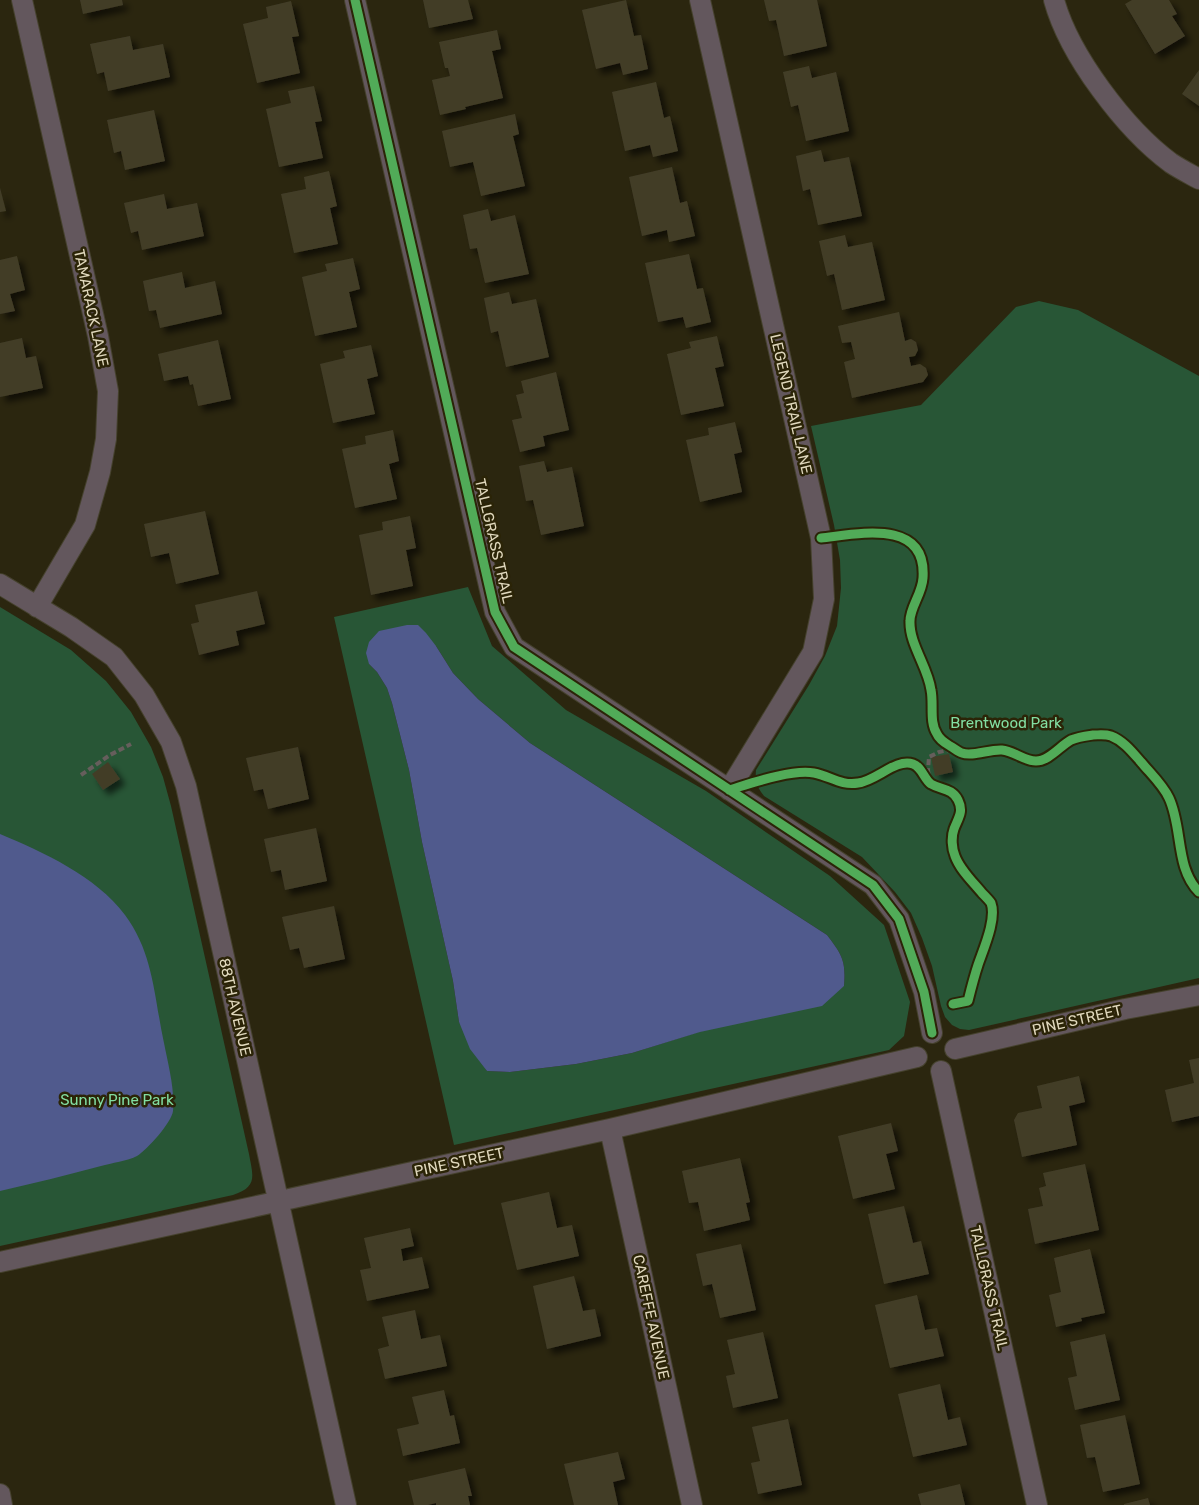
<svg xmlns="http://www.w3.org/2000/svg" width="1199" height="1505" font-family="Rubik,sans-serif">
<style>
.green{fill:#285636;fill-rule:evenodd}
.water{fill:#505a8d}
.building{fill:#423d28;filter:url(#shadow)}
.lines{fill:none;stroke-linecap:round;stroke-linejoin:round}
.street-casing{stroke:#45412d;stroke-width:22}
.path{stroke:#665e5c;stroke-width:4;stroke-dasharray:6 3;stroke-linecap:butt}
.street{stroke:#63575d;stroke-width:20}
.cycleway-casing{stroke:#2b2407;stroke-width:13}
.cycleway{stroke:#51ab58;stroke-width:9}
.labels{text-anchor:middle;dominant-baseline:central;stroke-width:5;stroke-linejoin:round;paint-order:stroke}
.street-label{font-size:15px;fill:#e0d8bd;stroke:#2b2407}
.park-label{font-size:15px;fill:#82dea2;stroke:#2b2407}
</style>
<defs>
<filter id="shadow"><feDropShadow dx="5.5" dy="5.5" stdDeviation="3" flood-color="#0009"/></filter>
</defs>
<rect width="100%" height="100%" fill="#2b260f"/>
<!-- green -->
<path class="green" d="M1039,301L1078,310L1199,376V978L969,1030L960,1029L952,1025L945,1017L941,1006L932,966L922,938L911,913L895,892L862,857L764,796C757,787 755,781 756,770L809,685L825,656L837,626L841,588L840,560L834,525L811,426L921,405L1016,307Z
M468,587L492,646L566,710L706,791L830,876L884,925L910,1002L904,1036L889,1050L454,1145L334,617ZM436,646L453,673L478,699L530,743L827,935C842,955 846,960 844,986L632,1053L576,1064L510,1072L487,1071L459,1022L453,981L422,842L409,770L392,703L387,688L377,672L369,664Z
M0,607L71,650L106,681L131,712L151,747L163,777L171,806L249,1154C253,1176 258,1187 233,1195L0,1246Z"/>
<!-- water -->
<path class="water" d="M407,625H418L426,633L436,646L453,673L478,699L530,743L827,935C842,955 846,960 844,986L822,1006L700,1032L632,1053L576,1064L510,1072L487,1071L470,1049L459,1022L453,981L422,842L409,770L392,703L387,688L377,672L369,664L366,653L369,642L379,631Z
M0,834C43,852 96,876 125,915C154,954 154,997 164,1043C168,1064 175,1089 173,1111C172,1122 147,1150 137,1156C128,1161 111,1163 101,1166C68,1175 34,1183 0,1191Z"/>
<!-- building -->
<path class="building" d="M80,0H122L123,5L83,14Z
M423,0H468L473,19L429,28Z
M626,0L634,36L641,35L648,69L623,75L620,63L596,69L582,10Z
M764,0H817L827,46L784,56L776,20L769,21Z
M1132,0H1169L1177,14L1172,16L1185,36L1155,54L1125,4Z
M291,1L299,36L292,37L300,73L257,83L243,24L268,18L266,7Z
M497,30L501,49L492,51L503,98L465,107L466,109L440,115L432,80L450,76L448,68H445L439,42Z
M130,36L133,50L163,44L170,77L108,91L104,72L97,74L90,44Z
M809,66L812,78L836,72L849,131L806,141L798,105L791,107L783,72Z
M1199,70V106L1182,94Z
M656,82L664,118L670,116L678,151L653,157L650,145L625,151L612,92Z
M314,86L322,121L315,122L323,158L279,167L266,109L291,103L288,91Z
M154,110L165,161L125,170L121,151L114,153L107,120Z
M515,114L519,134L513,136L525,186L481,196L473,162L450,167L442,131Z
M821,150L824,162L849,157L862,216L818,225L810,189L803,191L796,156Z
M672,167L680,203L687,201L695,236L669,242L667,230L642,236L629,177Z
M329,171L337,206L330,208L338,244L294,253L281,194L306,189L304,177Z
M0,188L6,211L0,212Z
M164,194L167,209L197,203L204,236L142,250L138,231L131,233L124,203Z
M488,209L491,221L515,215L529,274L485,283L477,248L470,249L463,215Z
M845,235L848,247L872,242L885,300L842,310L834,274L827,276L819,241Z
M689,254L697,289L703,288L711,322L686,328L683,317L658,322L645,263Z
M17,256L25,290L10,294L15,311L0,314V260Z
M353,258L360,289L349,292L357,327L315,336L302,277L327,271L325,264Z
M182,272L185,288L215,281L222,314L160,328L156,310L149,311L143,281Z
M509,292L512,304L536,299L549,357L506,367L498,331L491,333L484,298Z
M899,312L905,341L911,339L916,342L918,350L915,356L909,357L911,366L920,364L926,368L928,375L923,382L852,398L844,362L855,359L851,342L842,343L838,326Z
M717,336L724,366L715,368L724,406L681,415L667,354L691,348L689,342Z
M22,338L26,358L36,356L43,388L0,397V343Z
M218,340L231,399L198,406L193,384L190,385L188,376L164,381L158,354Z
M371,345L378,376L367,379L375,414L333,423L320,364L345,358L343,351Z
M556,372L569,430L543,436L545,446L520,452L512,420L522,418L516,395L524,393L521,381Z
M735,422L742,452L734,454L742,492L700,502L686,440L709,435L708,428Z
M393,430L399,461L389,464L397,499L355,508L342,449L366,444L365,436Z
M544,461L547,472L572,467L584,526L541,535L533,500L526,501L519,466Z
M205,511L219,574L176,584L169,553L151,557L144,524Z
M410,516L416,548L406,550L413,586L371,595L359,535L383,530L382,522Z
M257,591L265,624L236,631L239,645L199,655L191,624L199,622L195,605Z
M298,747L309,799L268,809L263,789L254,791L246,758Z
M949,754L953,772L935,776L931,757Z
M108,762L120,779L103,790L92,774Z
M316,828L327,881L285,890L281,870L271,872L264,839Z
M334,906L345,959L304,968L299,948L290,950L282,917Z
M1199,1058V1116L1172,1122L1165,1090L1194,1083L1189,1060Z
M1079,1076L1085,1102L1069,1106L1077,1145L1022,1157L1014,1120L1018,1113L1042,1108L1037,1086Z
M891,1123L898,1151L886,1154L895,1189L853,1199L838,1136Z
M740,1158L750,1202L746,1203L750,1220L704,1231L698,1202L689,1203L682,1171Z
M1085,1164L1099,1230L1035,1244L1028,1209L1043,1206L1039,1188L1046,1186L1043,1173Z
M549,1192L557,1228L572,1225L579,1256L517,1270L501,1203Z
M904,1206L913,1243L921,1241L929,1274L884,1284L868,1214Z
M410,1228L414,1246L401,1249L403,1261L422,1257L429,1288L367,1301L360,1270L371,1268L364,1238Z
M741,1244L756,1310L720,1318L712,1284L703,1286L696,1254Z
M1090,1249L1105,1313L1081,1318L1082,1321L1056,1327L1049,1295L1061,1292L1054,1258Z
M574,1276L583,1311L595,1309L601,1336L547,1349L533,1286Z
M917,1295L925,1330L937,1328L944,1356L890,1368L875,1305Z
M415,1310L421,1339L440,1335L447,1366L385,1379L378,1349L389,1346L382,1317Z
M763,1332L778,1398L733,1408L726,1376L735,1374L727,1340Z
M1105,1334L1120,1400L1075,1410L1068,1378L1077,1376L1070,1342Z
M940,1384L948,1420L960,1417L967,1445L913,1457L898,1394Z
M444,1390L450,1416L454,1415L460,1443L403,1456L397,1429L419,1424L412,1397Z
M1125,1415L1140,1484L1103,1492L1095,1457L1087,1458L1080,1425Z
M788,1419L802,1485L758,1494L751,1463L760,1461L752,1427Z
M618,1452L625,1479L613,1482L618,1505H574L564,1464Z
M465,1468L472,1496H468L470,1505H436V1503L428,1505H414L408,1481Z
M960,1484L965,1505H921L918,1494Z
M1148,1498L1150,1505H1124V1504Z"/>
<g class="lines">
<!-- street casing -->
<g class="street-casing">
<path id="street" d="M22,0L98,336L108,391L106,439L100,472L85,525L37,607
M355,0L495,612L514,647L873,885L899,919L924,992L932,1033
M700,0L821,538L824,599L813,652L729,790
M1054,0C1069,55 1125,129 1171,163C1180,169 1190,174 1199,179
M0,584L71,627L114,657L144,695L171,742L186,786L346,1505
M955,1049L1125,1009L1199,995
M941,1071L1037,1505
M610,1129L692,1505
M0,1262L610,1129L917,1057
M0,1494L2,1505"/>
</g>
<!-- path -->
<path class="path" d="M81,775L110,755L131,744
M930,783L928,770L929,757L939,752L955,749"/>
<!-- street -->
<use href="#street" class="street"/>
<!-- cycleway casing -->
<g class="cycleway-casing">
<path id="cycleway" d="M355,0L495,612L514,647L873,885L899,919L924,992L932,1033
M821,538C858,534 927,518 923,578C922,594 910,607 910,621C909,644 928,667 931,690C934,704 929,722 937,734C939,739 945,743 950,746C954,748 958,752 962,753C972,757 990,749 1002,750C1014,751 1024,761 1036,761C1049,761 1060,746 1071,740C1078,737 1086,736 1093,735C1099,735 1105,734 1111,736C1124,741 1133,753 1141,762C1151,774 1163,785 1169,798C1183,828 1175,868 1199,892
M729,790C752,783 792,769 814,773C830,776 841,786 858,783C876,781 896,758 913,764C922,767 924,779 931,784C941,790 952,788 958,800C964,812 958,818 954,829C951,837 952,849 955,856C960,870 973,882 982,893C985,896 989,900 991,903C997,919 983,950 978,965C974,977 971,989 968,1001L953,1004"/>
</g>
<!-- cycleway -->
<use href="#cycleway" class="cycleway"/>
</g>
<g class="labels">
<!-- street labels -->
<g class="street-label">
<text transform="translate(91 308) rotate(78)">TAMARACK LANE</text>
<text transform="translate(791 404) rotate(77)">LEGEND TRAIL LANE</text>
<text transform="translate(494 541) rotate(77)">TALLGRASS TRAIL</text>
<text transform="translate(235 1007) rotate(77)">88TH AVENUE</text>
<text transform="translate(1077 1020) rotate(-13)">PINE STREET</text>
<text transform="translate(459 1162) rotate(-12)">PINE STREET</text>
<text transform="translate(989 1288) rotate(77)">TALLGRASS TRAIL</text>
<text transform="translate(651 1317) rotate(78)">CAREFFE AVENUE</text>
</g>
<!-- park labels -->
<g class="park-label">
<text x="1006" y="723">Brentwood Park</text>
<text x="117" y="1100">Sunny Pine Park</text>
</g>
</g>
</svg>
